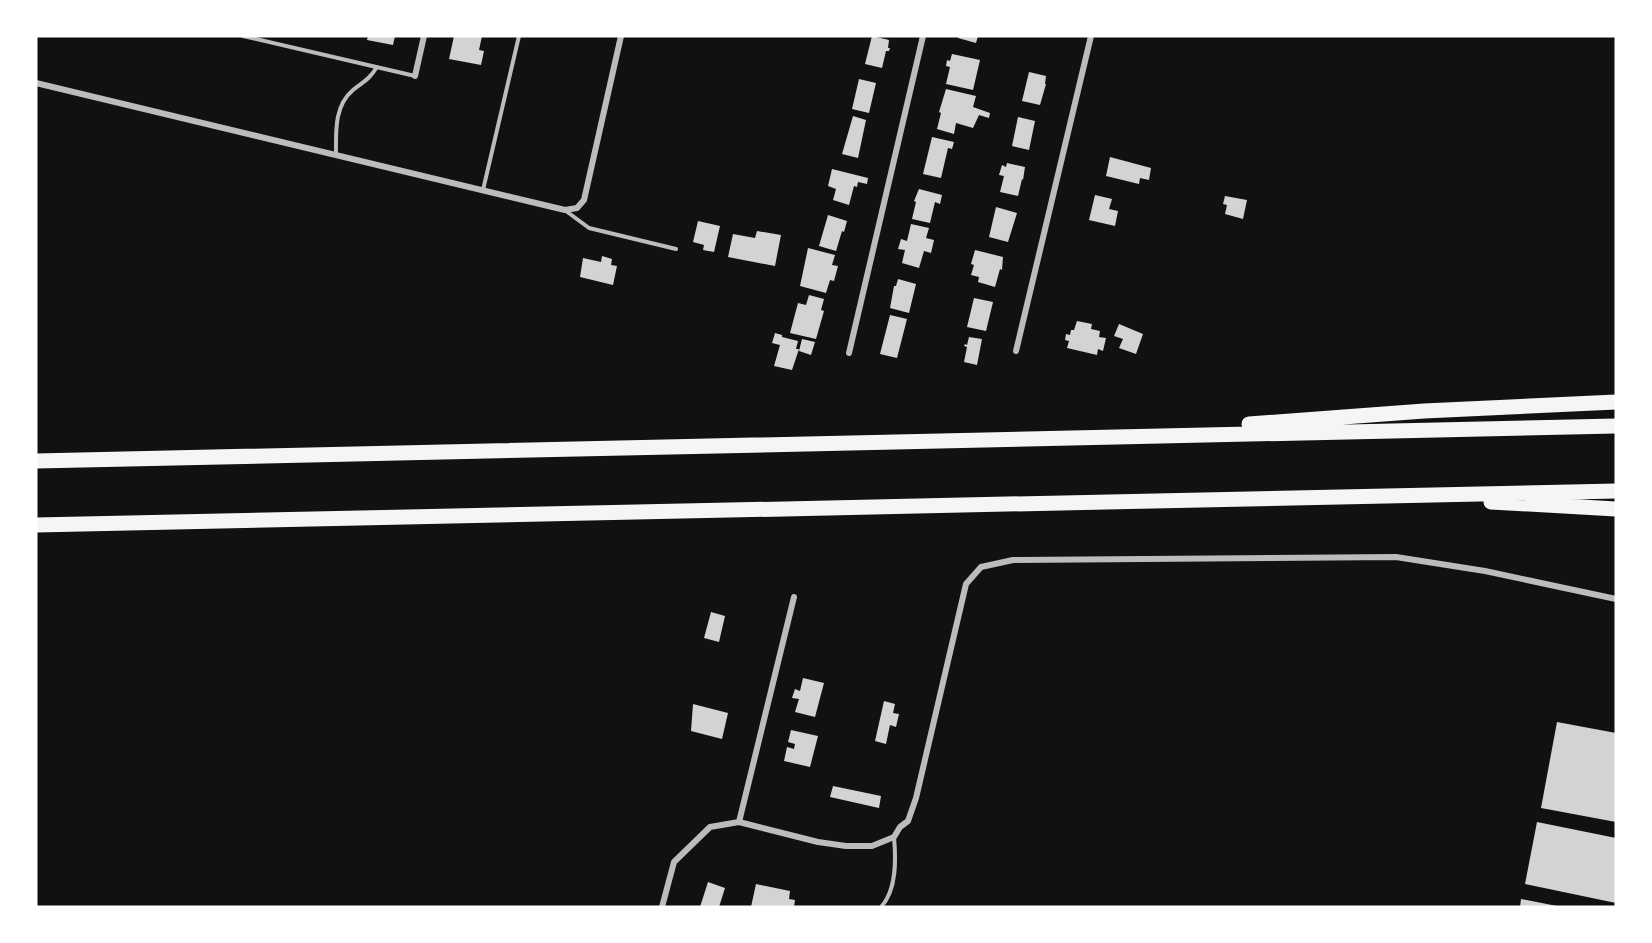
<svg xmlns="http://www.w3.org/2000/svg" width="1652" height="943" font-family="'Noto Sans',sans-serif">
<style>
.building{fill:#d3d3d3}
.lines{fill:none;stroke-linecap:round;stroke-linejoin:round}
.service{stroke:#bcbcbc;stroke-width:4}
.minor{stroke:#bcbcbc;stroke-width:6}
.motorway{stroke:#f5f5f5;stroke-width:15}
</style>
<rect width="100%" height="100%" fill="#111"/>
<!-- building -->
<path class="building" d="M368,36H395L393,45L367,40Z
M454,36H482L479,50L484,51L481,65L449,59Z
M872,36L889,40L888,48H890L889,51H886L882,68L865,64Z
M958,36H978L976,43L958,38Z
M952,54L980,60L973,90L946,84L950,67L946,66L947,60L950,61Z
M1029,72L1046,76L1045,84H1046L1040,105L1022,101Z
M859,79L876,83L869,113L852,109Z
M946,89L976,96L973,107L990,113L989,118L979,115L973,128L956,123L954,134L937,129L941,113L939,112Z
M853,116L866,120L858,158L842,154Z
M1018,117L1035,121L1029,150L1012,146Z
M932,137L954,142L952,149L948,148L941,178L923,174Z
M1110,157L1151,168L1149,180L1140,178L1139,184L1106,176Z
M1007,163L1025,167L1023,180L1022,179L1018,196L1000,192L1004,176L999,175L1002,165L1006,167Z
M832,169L868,178L867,184L858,182L857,187L854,186L849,205L833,200L836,189L828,186Z
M919,189L942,195L940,204L935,202L930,223L912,219L916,202L914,201Z
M1095,195L1112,199L1109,209L1118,211L1115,226L1089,220Z
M1225,196L1247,200L1243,219L1225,214L1227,205L1223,204Z
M996,207L1017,213L1008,242L989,237Z
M828,215L847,221L844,232L842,231L836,251L819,246Z
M698,221L720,226L714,252L703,250L704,245L693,242Z
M911,224L929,228L926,238L934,240L931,253L924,251L919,268L902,263L905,250L898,249L901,239L907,241Z
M757,231L781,235L775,266L728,257L733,234L755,238Z
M808,248L835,255L832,265L838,266L834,281L830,280L826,293L800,286Z
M975,250L1003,257L1002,270L1000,269L995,287L978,282L979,277L971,275L974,265L971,264Z
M602,256L612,259L611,265L617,266L613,285L580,277L583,258L601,262Z
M898,279L916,284L909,313L890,308L894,286H896Z
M809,295L824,299L821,310L824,311L816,339L790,333L798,303L806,305Z
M974,298L993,302L986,331L967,327Z
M890,315L907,319L897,358L880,354Z
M1077,321L1092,324L1091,329L1100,331L1099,337L1106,338L1103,351L1098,349L1097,355L1067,348L1069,341L1065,340L1066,334L1070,335L1071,330H1074Z
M1119,324L1143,334L1136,354L1119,348L1123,339L1114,336Z
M775,333L782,335V337L798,341L796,349H799L792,370L774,366L780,345L772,343Z
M969,337L982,339L977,365L964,362L967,347L964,346L965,344L967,345Z
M802,339L815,342L811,355L799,351Z
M711,612L725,616L719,642L704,638Z
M803,678L824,683L815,717L795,712L799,699L792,698L795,689L800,691Z
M884,701L895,704L893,713L899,714L896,727L890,725L886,744L875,741Z
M693,704L728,713L722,739L691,731Z
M1557,722L1616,733V822L1541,808Z
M791,730L818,736L810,767L784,761L787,747L794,749L795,744L788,742Z
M833,786L881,796L879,808L830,797Z
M1537,822L1616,838V903L1525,884Z
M708,882L725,888L719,907H700Z
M756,884L790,891L789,899L795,900L794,907H751Z
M1521,899L1557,906V907H1520Z"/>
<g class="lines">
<!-- service -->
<path class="service" d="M243,36L415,76
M336,154C336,132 334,106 353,90C364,81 368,81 377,67
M483,190L519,36
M566,211L589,228L676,249
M881,907C897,890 896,859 894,837"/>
<!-- minor -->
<path class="minor" d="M415,76L424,36
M36,83L565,210L577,208L584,200L621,36
M1016,351L1091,36
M849,353L923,36
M739,822L794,597
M662,907L674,862L710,827L739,822L818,842L846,846H872L894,837L900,827L908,821L916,798L966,584L981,567L1013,560L1396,557L1485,571L1616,599"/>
<!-- motorway -->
<path class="motorway" d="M1249,424L1424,411L1616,402
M36,461L1616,426
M1491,502L1616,509
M36,525L1616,491"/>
</g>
<!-- border -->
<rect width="1652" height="943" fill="none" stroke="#ffffff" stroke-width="75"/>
</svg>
